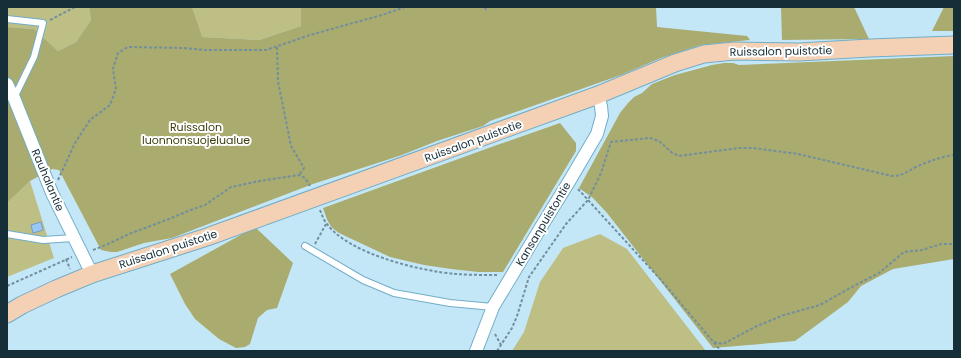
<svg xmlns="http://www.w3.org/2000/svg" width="961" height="358" font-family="Poppins,sans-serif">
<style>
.green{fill:#bebf85}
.forest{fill:#aaab6e}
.building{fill:#9ac8f6;stroke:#749bc2}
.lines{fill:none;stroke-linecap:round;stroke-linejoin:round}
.lane-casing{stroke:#72adc8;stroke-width:8}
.street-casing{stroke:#72adc8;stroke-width:14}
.secondary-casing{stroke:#72adc8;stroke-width:19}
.path{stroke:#718f9d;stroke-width:2;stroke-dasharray:3 2;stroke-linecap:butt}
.lane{stroke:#fff;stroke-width:6}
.street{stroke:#fff;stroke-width:12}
.secondary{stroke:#f4d1b4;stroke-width:17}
.labels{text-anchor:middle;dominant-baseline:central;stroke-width:4;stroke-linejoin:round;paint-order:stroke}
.street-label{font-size:11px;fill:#152e38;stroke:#fff}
.park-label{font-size:11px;fill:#3e3d0c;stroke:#fff}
</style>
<rect width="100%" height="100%" fill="#c4e7f8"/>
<!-- green -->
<path class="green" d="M7,7H89L91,20L76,42L58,51L34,29L7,27Z
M192,7H301V26L259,40L201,37Z
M30,181L54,258L7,277V203Z
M600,234L627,249L706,351H512L524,332L540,282L563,248Z"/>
<!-- forest -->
<path class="forest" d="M89,7H192L202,37L259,40L301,26V7H656L657,27L747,36L750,40L701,45L661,58L621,75L490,121L483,126L437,141L402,155L313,184L172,238L144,243L117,252H111L101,250L59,170L52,169L30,181L7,203V27L34,29L58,51L76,42L91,20Z
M781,7H854L869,39L782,40Z
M944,7H954V31H932Z
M954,56V259L893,269L861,286L848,302L795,341L713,348L607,213L593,198L579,188L620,113L628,103L634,97L642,93L652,84L675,75L712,65L724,63H733L739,65Z
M560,123L576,143V151L503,272H478L451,269L424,265L390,257L339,233C328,226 327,219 323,208L497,145Z
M255,227L293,263L277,308L267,310L258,318L250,344L245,347L236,348L219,339L195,319L185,304L170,274Z"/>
<!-- building -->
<path class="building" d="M41,222L43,230L33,233L31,225Z"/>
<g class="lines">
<!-- lane casing -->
<g class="lane-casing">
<path id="lane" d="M7,19L43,23L34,57L14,98
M7,234L43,240L74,238
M305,246L363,280L394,293L450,303L493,307"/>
</g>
<!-- street casing -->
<g class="street-casing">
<path id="street" d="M7,84L14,98L52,193L92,274
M476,351L493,307L541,227L570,180L597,134L602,116L601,106L598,95"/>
</g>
<!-- secondary casing -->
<g class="secondary-casing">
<path id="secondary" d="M7,314L22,305L56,289L92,274L207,237L598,95L675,63L704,54L734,51L799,52L870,48L954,45"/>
</g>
<!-- path -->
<path class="path" d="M484,7L486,9L487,7
M50,20L75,7
M277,47L278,81L291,146L304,168L299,175
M58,180L75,143L90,120L110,105L116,89L113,69L118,53L128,47L183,48L205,50H266L310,35L382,15L405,7
M578,189L661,280L721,351
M320,210C322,215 324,221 327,224C349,254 420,271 456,274C470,275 485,275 499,275
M315,244L326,224
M93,250L106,245L129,234L169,219L188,211L205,205L231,187L260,181L299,175L305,178L310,186
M66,259L70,269
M7,286L72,257
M495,334L501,345
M714,342L723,344L757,326L784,315L820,305L850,288L879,273L904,252L922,250L941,244H954
M497,351L512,328L517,316L529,277L566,224L588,200L601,173L611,142L650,138L659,141L671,152L679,156L739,148H753L798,154L892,176C904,176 907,171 916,167C929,161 941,157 954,155"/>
<!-- lane -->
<use href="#lane" class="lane"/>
<!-- street -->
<use href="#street" class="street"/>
<!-- secondary -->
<use href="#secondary" class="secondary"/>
</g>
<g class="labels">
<!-- street labels -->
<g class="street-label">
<text transform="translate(781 51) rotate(-1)">Ruissalon puistotie</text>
<text transform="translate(473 141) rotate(-20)">Ruissalon puistotie</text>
<text transform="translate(48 180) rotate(67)">Rauhalantie</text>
<text transform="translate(543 224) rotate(-59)">Kansanpuistontie</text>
<text transform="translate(168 249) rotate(-18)">Ruissalon puistotie</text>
</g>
<!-- park labels -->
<g class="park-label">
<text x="196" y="127">Ruissalon<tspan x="196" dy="13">luonnonsuojelualue</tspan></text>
</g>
</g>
<!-- border -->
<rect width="961" height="358" fill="none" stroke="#152e38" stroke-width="16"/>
</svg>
